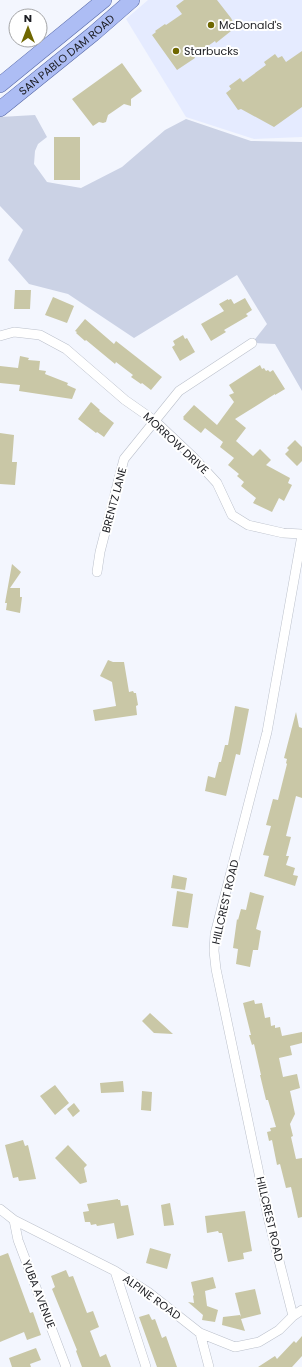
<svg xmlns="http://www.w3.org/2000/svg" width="302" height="1367" font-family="Poppins,sans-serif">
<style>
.built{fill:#e5ebff}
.green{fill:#cbd2e5}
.building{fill:#c9c7a6}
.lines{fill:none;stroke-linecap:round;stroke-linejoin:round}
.street-casing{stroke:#bbc0cb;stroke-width:10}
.primary-casing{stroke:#5768a6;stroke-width:16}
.street{stroke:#fff;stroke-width:9}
.primary{stroke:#adbdf4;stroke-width:15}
.poi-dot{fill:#6f6700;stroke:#fff;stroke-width:1.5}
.labels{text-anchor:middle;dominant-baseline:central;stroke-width:4;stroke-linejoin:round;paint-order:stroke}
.poi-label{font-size:11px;fill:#1c1d22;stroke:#fff;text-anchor:start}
.street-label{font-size:11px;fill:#1c1d22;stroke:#fff}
</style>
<rect width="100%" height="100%" fill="#f3f6fe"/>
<!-- built -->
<path class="built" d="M148,0H302V137L254,139L186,117L126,19Z"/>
<!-- green -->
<path class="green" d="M35,115L47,137L38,144L35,151L34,164L47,182L81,188L122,167L165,130L186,119L251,141L302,142V391L275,344L252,343L267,324L237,275L134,338L68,294L29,284L8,260L23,230L0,206V117Z"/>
<!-- building -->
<path class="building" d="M184,0H217L231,18L236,27L216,43L215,41L194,56L195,58L177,70L152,35L156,32L155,31L165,24L166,25L182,14L176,6Z
M302,51V107L274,127L241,109L238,110L226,93L231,89L229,86L240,78L243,82L266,65L264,62L275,54L278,58L282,56L286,62Z
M122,63L142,91L131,99V106L124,104L108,115L106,122L103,123L99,122L93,126L72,99Z
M54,137H80V180H54Z
M15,290H31L30,309H14Z
M53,297L74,306L67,323L45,315Z
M245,298L252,310L246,314L248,316L224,330L226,332L211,341L201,324L224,311L219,304L228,299V300L231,299L234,304Z
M85,319L114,344L116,341L162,377L151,390L142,383L141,384L131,377L133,375L116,362L115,364L86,340L85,341L76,333L77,332L75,331Z
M183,335L185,339L187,338L195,352L180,361L172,347L175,345L173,341Z
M20,356L29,358L28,360L40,361L39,370L46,371L45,374L68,383L67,385L76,389L72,399L19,391L20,385L0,383V366L18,368Z
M260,365L262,369L264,368L266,371L268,370L270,372L273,370L285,389L275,395V394L235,419L246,428L236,441L253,456L260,449L271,460L266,465L290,478L288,483L292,485L284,501L279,498L272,512L253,503L256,498L241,486L244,482L237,476L239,474L228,465L234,458L220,447L223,442L205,428L201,433L183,419L184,418L183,417L194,405L217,425L234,402L229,395L234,393L229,385Z
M91,402L100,410L99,411L114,423L104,437L97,432L96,433L78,419Z
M0,433L14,435L12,462H17L15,485L0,484Z
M295,440L302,447V461L297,466L285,454L289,450L287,448Z
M12,564L21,572L10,588H20V597H22L20,613L6,610L7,603H5Z
M108,660L113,662H124L129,692L133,691L134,693H136L138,705L136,706L137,715L95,721L93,710L116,706L112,682L100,676Z
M235,706L249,709L240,755L236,754L226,796L205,791L208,776L215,778L219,762H221L225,745H228Z
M296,712L299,727L302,728V798L296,796L286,836L291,837L286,856H289L286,865L295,868L293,875L298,876L295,886L264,876L269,856L263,855L271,826L266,825L273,799L278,800L287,764L286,763L287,759L284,758Z
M173,875L187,878L185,890L171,888Z
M177,891L193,894L188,928L172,926Z
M250,892L264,896L256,929L261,931L258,950H253L250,967L236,964L238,949L233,948L237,919L238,920L241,909L246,910Z
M254,1000L255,1004L262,1003L265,1018L270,1017L271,1026L275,1025V1028L280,1027L282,1036L302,1032V1043L290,1046L292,1055L279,1058L283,1077L297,1074L300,1088L290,1091L295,1114L290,1124L293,1136L291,1137L296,1159L302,1158V1217L298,1218L291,1187L286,1188L280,1164L277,1165L272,1140L269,1141L267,1132L271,1131L270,1128L276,1127L268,1100H266L260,1075H261L254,1044L252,1045L249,1035H251L243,1003Z
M150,1013L173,1034L154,1033L142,1021Z
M123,1081L124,1092L101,1093L100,1083Z
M55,1085L69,1103L55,1115L40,1096Z
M142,1091L152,1092L151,1111L141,1110Z
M74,1103L80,1111L73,1117L67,1109Z
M23,1140L25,1146L28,1145L36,1179L19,1181L18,1177L13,1178L5,1145Z
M68,1145L87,1165L84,1168L87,1182L80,1184L55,1158Z
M118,1199V1200H120L121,1206L128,1205L134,1235L117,1239L114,1223L97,1226L96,1224L91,1225L90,1222H85L83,1212L89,1211L87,1204Z
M170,1203L174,1225L164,1226L161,1205Z
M245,1211L252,1251L243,1253L244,1259L228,1262L222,1233H219L218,1231L207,1233L205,1216Z
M150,1248L171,1254L167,1269L146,1263Z
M8,1253L30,1313L33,1312L41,1335L27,1340L24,1332L0,1342V1256Z
M66,1270L69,1277L73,1276L87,1313L93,1311L99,1327L90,1331L100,1357L106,1354L111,1367H82L76,1351L77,1350L52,1289L55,1287L51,1276Z
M213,1277L216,1288L205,1291L207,1306L218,1310L215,1322L202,1320L203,1315L188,1302L194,1303L193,1296L194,1295L191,1282Z
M255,1289L261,1314L241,1319L245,1331L222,1325L223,1317L240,1315L241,1317L235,1293Z
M149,1314L152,1320L155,1319L162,1338L166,1336L177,1367H157L139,1317Z
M302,1336V1356L292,1367H258L275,1356L277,1359L294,1341L296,1343Z
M36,1348L41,1360L30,1364L31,1367H12L9,1358Z"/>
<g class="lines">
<!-- street casing -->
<g class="street-casing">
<path id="street" d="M0,336L14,332L40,335L66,349L125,400L155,421L193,457L217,483L232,515L248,525L283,533L302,534
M97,572L100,552L124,459L179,391L252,343
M0,1209L14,1220L115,1271L148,1292L200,1333L235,1347L259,1342L279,1330L293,1316L302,1310
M14,1220L18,1240L66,1367
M115,1271L146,1367
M293,1316L269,1221L216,969L214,951L215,934L267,732L302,535
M200,1333L209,1367"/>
</g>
<!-- primary casing -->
<g class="primary-casing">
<g id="primary">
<path d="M0,85L104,0"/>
<path id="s1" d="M0,109L93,34L132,0"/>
</g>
</g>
<!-- street -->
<use href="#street" class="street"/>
<!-- primary -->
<use href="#primary" class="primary"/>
</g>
<!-- markers -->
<g class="poi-dot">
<circle cx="211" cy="25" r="4"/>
<circle cx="176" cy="51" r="4"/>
</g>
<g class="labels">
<!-- poi labels -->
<g class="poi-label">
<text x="219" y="25">McDonald's</text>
<text x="184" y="51">Starbucks</text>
</g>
<!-- street labels -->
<g class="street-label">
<text stroke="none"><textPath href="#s1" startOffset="86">SAN PABLO DAM ROAD</textPath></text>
<text transform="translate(176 443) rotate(43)">MORROW DRIVE</text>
<text transform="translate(114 500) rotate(-75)">BRENTZ LANE</text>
<text transform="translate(225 902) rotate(-77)">HILLCREST ROAD</text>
<text transform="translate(270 1219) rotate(77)">HILLCREST ROAD</text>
<text transform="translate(39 1294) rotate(69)">YUBA AVENUE</text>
<text transform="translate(152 1297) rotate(36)">ALPINE ROAD</text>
</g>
</g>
<!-- north arrow -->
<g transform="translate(28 28)"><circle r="19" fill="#ffffff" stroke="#a4a5a7"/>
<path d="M0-3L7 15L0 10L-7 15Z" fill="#6f6700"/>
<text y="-6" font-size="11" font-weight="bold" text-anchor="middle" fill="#1c1d22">N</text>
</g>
</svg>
